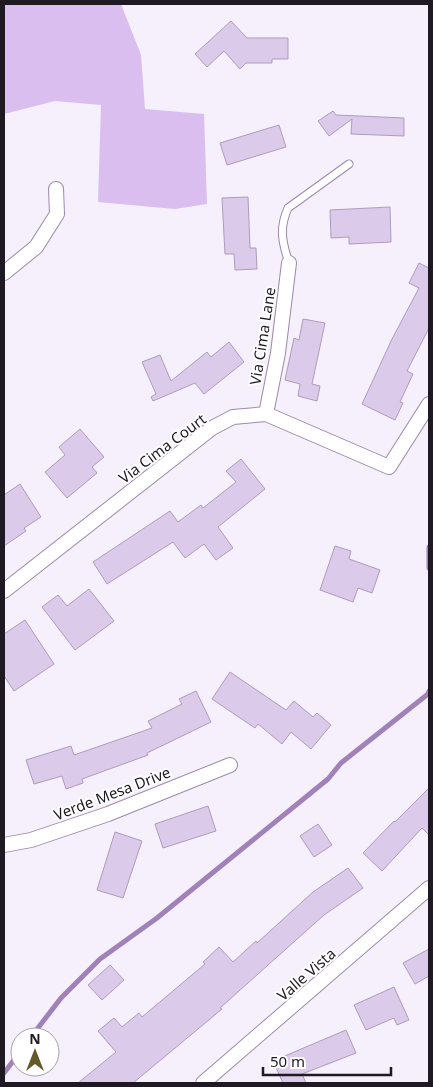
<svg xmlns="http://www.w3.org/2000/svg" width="433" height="1087" font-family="'Noto Sans',sans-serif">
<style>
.green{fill:#d9beef}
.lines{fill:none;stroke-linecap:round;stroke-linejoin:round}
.stream{stroke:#a082b9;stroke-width:5}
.building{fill:#dbcaea;stroke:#ad9cbb}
.lane-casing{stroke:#9b8ba9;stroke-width:9}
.street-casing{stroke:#9b8ba9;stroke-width:16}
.lane{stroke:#fff;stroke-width:7}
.street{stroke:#fff;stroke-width:14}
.labels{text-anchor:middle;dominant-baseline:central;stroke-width:4;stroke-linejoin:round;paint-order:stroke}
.street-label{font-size:15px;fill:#1f1924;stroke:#fff}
</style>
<rect width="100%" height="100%" fill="#f6effc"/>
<!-- green -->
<path class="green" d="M4,4H121L141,55L145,109L204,114L207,204L175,209L98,202L101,105L55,101L4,114Z"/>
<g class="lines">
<!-- stream -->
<path class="stream" d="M429,547V568
M31,1037L61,998L100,959L157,918L328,779L341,763L428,694L429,691
M4,1073L20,1052"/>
</g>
<!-- building -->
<path class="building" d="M231,21L247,38H288V59H272V63H246L240,69L224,51L207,67L195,54Z
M333,111L336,115L404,118V136L351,134L352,119L329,136L318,121Z
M279,125L286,147L227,165L220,143Z
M248,197L250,248H256L257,269L235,270L234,254H225L222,198Z
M390,207L391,242L349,244V237L331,238L330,210Z
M419,263L429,268V328L407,371L413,374L400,402L403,403L395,420L362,404L392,339L419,288L409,283Z
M303,319L325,323L312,384L320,386L317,401L298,396L300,384L285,380L294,338L299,340Z
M229,342L244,362L204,394L195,383L153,401L151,397L156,394L142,362L160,355L171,381L207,352L211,357Z
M80,429L104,457L92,467L97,473L67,498L45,472L65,455L59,447Z
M241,459L265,489L218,527L233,548L216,560L204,544L185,558L173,542L107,584L93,562L170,511L178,522L201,505L203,508L236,482L226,471Z
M20,484L41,517L24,528L26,531L4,546V495Z
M335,546L351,551L349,559L380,570L372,593L358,588L353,602L320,590Z
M89,589L114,621L75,650L42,607L58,595L67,606Z
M25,620L54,664L14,691L4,676V634Z
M230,672L286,710L294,701L313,717L317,713L331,725L311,749L291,732L282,744L258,724L255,728L212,699Z
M196,691L211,722L147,753L148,755L82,779L83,783L66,789L62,776L34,784L26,760L71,746L74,755L152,728L148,721L182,704L179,699Z
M429,788V835L422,828L382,871L363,853L394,821L395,822Z
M208,806L216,831L163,848L155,824Z
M318,824L332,845L314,857L300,836Z
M115,832L142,841L123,898L97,890Z
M348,868L363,888L324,915L220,1008L222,1009L133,1083H78L116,1052L98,1031L114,1018L122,1027L139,1013L142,1017L205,964L203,962L219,947L233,962L256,941L257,943L313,892Z
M429,949V976L415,984L403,963Z
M110,965L124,980L102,1000L88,985Z
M394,987L409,1020L397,1025L394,1018L366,1030L354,1005Z
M346,1030L356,1053L302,1074L306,1083H283L273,1061Z"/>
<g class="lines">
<!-- lane casing -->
<g class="lane-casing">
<path id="lane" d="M289,263C282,242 279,228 288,208L349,164"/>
</g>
<!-- street casing -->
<g class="street-casing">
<path id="street" d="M4,273L36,247L57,214L56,189
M266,414L278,353L289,263
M4,591L212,428L233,417L266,414L389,467L429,404
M4,845L31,840L108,814L230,765
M203,1083L429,888"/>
</g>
<!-- lane -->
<use href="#lane" class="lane"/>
<!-- street -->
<use href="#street" class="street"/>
</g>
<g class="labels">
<!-- street labels -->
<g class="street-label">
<text transform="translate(262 336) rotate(-81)">Via Cima Lane</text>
<text transform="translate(162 448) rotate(-37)">Via Cima Court</text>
<text transform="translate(112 793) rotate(-21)">Verde Mesa Drive</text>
<text transform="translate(306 974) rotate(-41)">Valle Vista</text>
</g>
</g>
<!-- border -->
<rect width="433" height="1087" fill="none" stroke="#1f1924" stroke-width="10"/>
<!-- north arrow -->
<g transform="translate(35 1052)"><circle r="24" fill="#ffffff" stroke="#a5a3a7"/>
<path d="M0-4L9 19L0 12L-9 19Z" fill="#635a27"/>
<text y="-8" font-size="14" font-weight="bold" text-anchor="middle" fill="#1f1924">N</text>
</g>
<!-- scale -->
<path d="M263 1067v8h128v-8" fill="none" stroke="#1f1924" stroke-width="2.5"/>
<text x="270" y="1067" font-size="15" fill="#1f1924" stroke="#ffffff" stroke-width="4" paint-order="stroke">50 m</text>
</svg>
